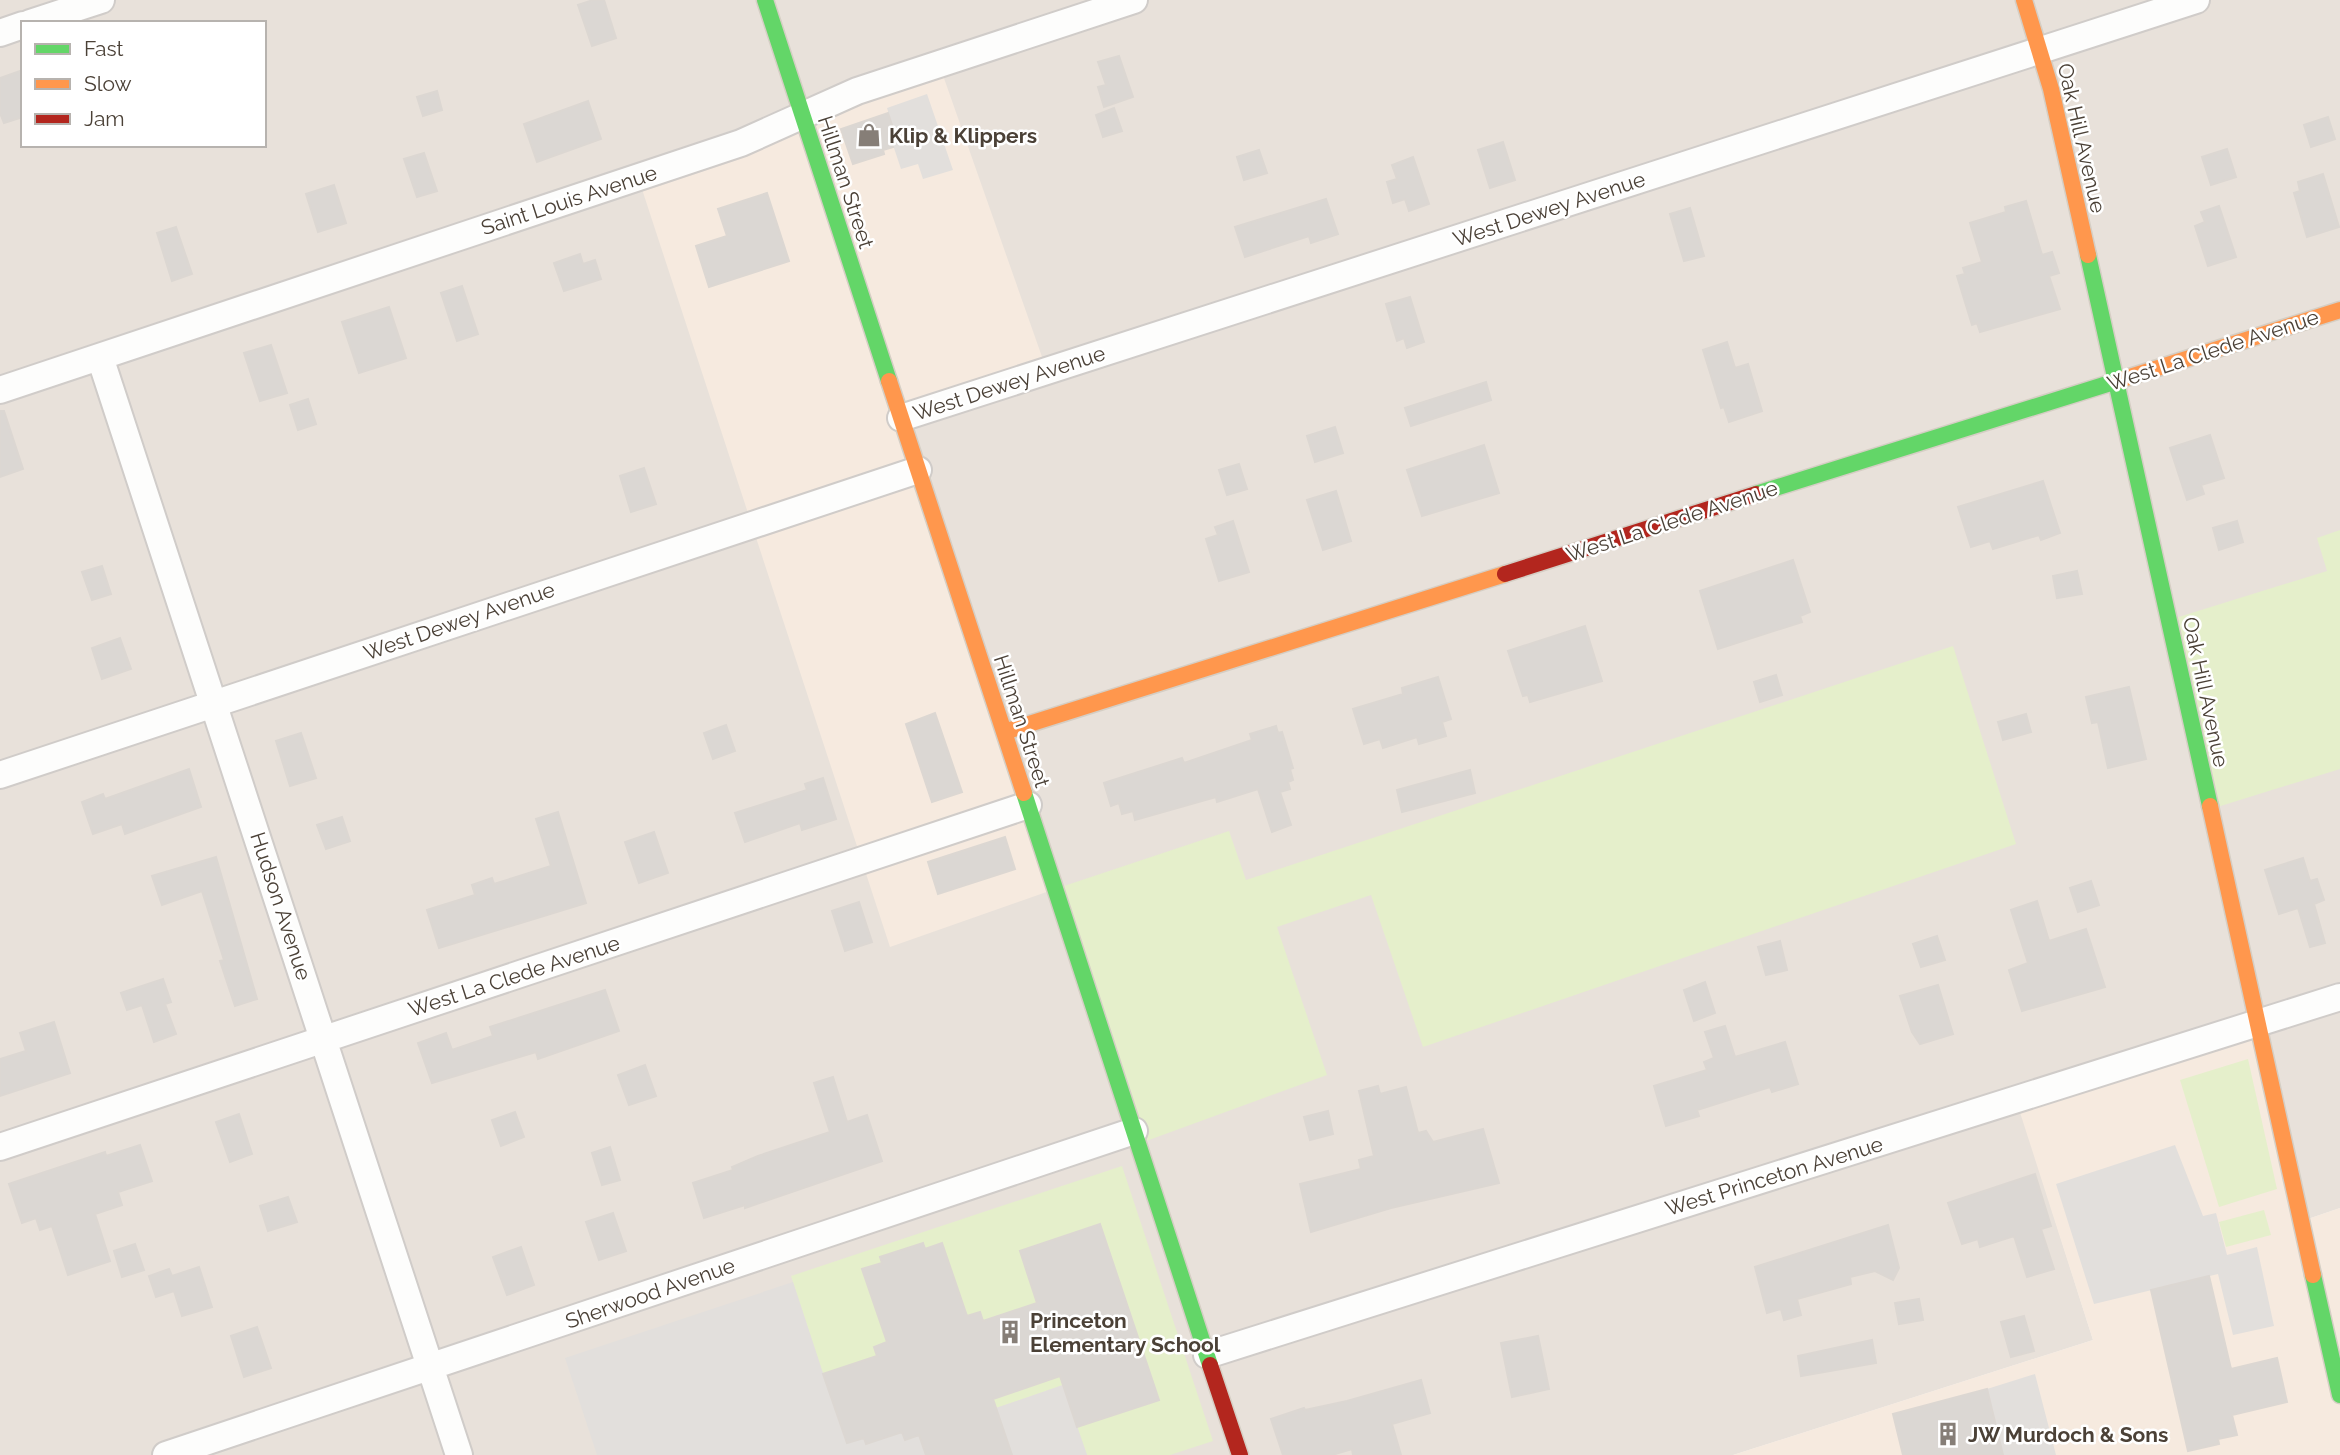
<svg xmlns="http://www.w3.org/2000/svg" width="2340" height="1455" font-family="Raleway,sans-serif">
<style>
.residential{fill:#e8e1da;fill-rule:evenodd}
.commercial{fill:#f6eadf}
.green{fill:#e5efcb}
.parking{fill:#e2dfdc}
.building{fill:#dbd7d3;stroke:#dcd7d2;stroke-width:2}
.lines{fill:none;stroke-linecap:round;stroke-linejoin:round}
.street-casing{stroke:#d0ccc9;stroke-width:30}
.fast-casing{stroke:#d5cec4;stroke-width:19}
.slow-casing{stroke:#d5cec4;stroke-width:19}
.jam-casing{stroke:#d5cec4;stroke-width:19}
.street{stroke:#fdfdfc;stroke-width:26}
.fast{stroke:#63d668;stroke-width:16}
.slow{stroke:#ff974d;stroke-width:16}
.jam{stroke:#b3261e;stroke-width:16}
.labels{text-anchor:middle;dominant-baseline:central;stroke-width:5;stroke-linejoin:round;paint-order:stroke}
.poi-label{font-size:21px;font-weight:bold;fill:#4b4137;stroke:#fff;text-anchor:start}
.street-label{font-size:21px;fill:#4b4137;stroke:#fff}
</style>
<rect width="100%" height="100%" fill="#f3f0ed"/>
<!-- residential -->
<path class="residential" d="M0,0H2340V1208L2302,1221L2017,1100L2093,1340L1733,1455H0ZM23,23H264V145H23Z"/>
<!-- commercial -->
<path class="commercial" d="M939,64L1047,371L902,418L1055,889L890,947L638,177Z
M2258,1023L2302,1221L2340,1208V1455H1733L2093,1340L2016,1100Z"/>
<!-- green -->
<path class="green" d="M2340,530V769L2211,809L2169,620L2327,571L2317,538Z
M1953,646L2016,844L1423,1047L1371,895L1277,927L1327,1075L1138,1144L1055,889L1229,831L1246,880Z
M2248,1059L2277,1189L2219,1207L2180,1080Z
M1122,1166L1213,1441L1170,1455H1087L1077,1427L1159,1400L1100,1224L1020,1251L1040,1311L983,1321L967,1316L942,1243L925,1249L923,1243L881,1257L882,1263L863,1269L887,1342L874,1347L877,1356L823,1374L791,1276Z
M2264,1210L2271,1235L2226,1247L2219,1222Z
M995,1364L1006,1395L1044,1382L1058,1368L1063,1385L996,1408L983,1368Z"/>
<!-- parking -->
<path class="parking" d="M927,94L953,170L923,179L918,164L901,169L892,142L897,140L887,108Z
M2175,1145L2203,1216L2216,1213L2227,1255L2257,1247L2274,1326L2233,1335L2218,1274L2094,1304L2056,1184Z
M793,1282L846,1443L864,1438L867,1444L902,1432L905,1440L919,1435L926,1455H597L565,1358Z
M2035,1374L2056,1455H2003L1987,1389Z
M1063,1385L1087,1455H1012L996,1408Z"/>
<!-- building -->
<path class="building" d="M593,0H604L616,38L592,46L578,5Z
M1119,56L1133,97L1104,107L1098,87L1106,85L1098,62Z
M23,70V117L4,123L0,113V78Z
M437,91L442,110L423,116L417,97Z
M588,101L601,139L537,162L524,124Z
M1114,108L1122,131L1103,137L1096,115Z
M888,113L897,140L892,142L893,147L883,150L884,154L853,164L841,129Z
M2328,117L2335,139L2311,147L2304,125Z
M1503,142L1515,180L1490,188L1478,150Z
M2227,149L2236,177L2211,185L2202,157Z
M1259,150L1267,173L1244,180L1237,157Z
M424,153L437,191L417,197L404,159Z
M1413,157L1429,204L1409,211L1405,199L1393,203L1387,182L1397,179L1392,165Z
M2323,174L2339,227L2307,237L2294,193L2300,191L2298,182Z
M334,185L346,223L318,232L306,194Z
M767,193L789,261L709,287L696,246L727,236L718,209Z
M1326,199L1338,234L1311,243L1309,236L1245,257L1235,227Z
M2026,201L2042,255L2052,252L2059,273L2049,276L2060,309L1980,332L1977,323L1972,325L1957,276L1965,274L1963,268L1982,262L1970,223L2006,212L2005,207Z
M2219,206L2236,257L2208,266L2195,226L2205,222L2201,212Z
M1690,208L1704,256L1684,261L1670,214Z
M176,227L192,274L172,281L157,233Z
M580,254L583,264L595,260L601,279L564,291L554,263Z
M462,286L478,334L457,341L441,293Z
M1410,297L1424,342L1407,348L1404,338L1397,341L1386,304Z
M389,307L406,358L359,373L342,322Z
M1727,342L1735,368L1748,364L1762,411L1729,422L1724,407L1721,408L1703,350Z
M271,345L287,393L260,401L244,353Z
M1486,382L1491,400L1411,426L1405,408Z
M308,399L316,424L298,430L290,405Z
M0,411H4L23,469L0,477Z
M1335,427L1343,453L1315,462L1307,436Z
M2210,435L2224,478L2201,485L2204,494L2187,500L2170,448Z
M1484,445L1499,493L1422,516L1407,470Z
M1239,464L1247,489L1227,495L1219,470Z
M644,468L656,504L631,512L620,476Z
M2043,481L2060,533L2041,540L2039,535L1993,549L1990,541L1971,547L1958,507Z
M1336,491L1351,541L1323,550L1307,500Z
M1233,521L1249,572L1219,581L1206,539L1218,535L1215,527Z
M2237,521L2243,542L2219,550L2213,528Z
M1793,560L1810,612L1800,616L1802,622L1718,649L1700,591Z
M102,566L111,594L92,600L82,572Z
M2077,571L2082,594L2057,598L2053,576Z
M1585,626L1602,681L1530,702L1528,695L1523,696L1508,651Z
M120,638L131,669L102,679L92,648Z
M1776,675L1782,695L1760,702L1754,682Z
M1438,677L1451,719L1442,722L1446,736L1419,744L1417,737L1383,748L1380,739L1364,744L1353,709L1403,694L1402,688Z
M2129,687L2146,759L2108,768L2098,722L2092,723L2086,697Z
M935,713L962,792L932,802L906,724Z
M2026,714L2031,732L2003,740L1998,722Z
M726,725L735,751L713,759L704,733Z
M1276,726L1278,733L1282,732L1293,768L1290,769L1293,780L1288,782L1290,789L1280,792L1291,825L1272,832L1258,789L1217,802L1216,797L1135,820L1133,811L1122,814L1119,803L1111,806L1104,783L1182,758L1184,763L1252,740L1250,734Z
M301,733L316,778L290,786L276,741Z
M189,769L201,807L125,834L122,824L93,834L82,802L103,794L105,799Z
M1470,770L1475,793L1402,812L1397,790Z
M823,778L836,819L802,830L800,823L745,842L735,813L807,790L805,784Z
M558,812L586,903L439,948L427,910L475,895L472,885L492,878L494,884L551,866L536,819Z
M342,817L350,841L326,849L317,825Z
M654,832L668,873L639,883L625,842Z
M1005,837L1015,869L938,894L928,862Z
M216,857L257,999L235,1006L220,961L224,960L202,891L162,905L152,876Z
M2303,858L2310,881L2317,879L2324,900L2314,904L2325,943L2310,947L2298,908L2279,914L2265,870Z
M2091,881L2099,905L2078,912L2070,888Z
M2037,901L2049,941L2086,929L2105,987L2022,1011L2009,970L2028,963L2011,910Z
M859,902L872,942L845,951L832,911Z
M1937,936L1945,960L1921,967L1913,944Z
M1780,941L1787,970L1766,975L1758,947Z
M163,979L171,1002L165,1004L176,1034L154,1042L142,1005L127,1010L121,993Z
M1705,982L1715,1013L1694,1021L1684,990Z
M1938,985L1953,1034L1920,1044L1912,1032L1900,996Z
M605,990L619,1031L538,1059L536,1052L432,1083L418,1043L446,1033L452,1050L493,1036L490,1027Z
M54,1022L70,1073L0,1096V1059L26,1051L20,1033Z
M1725,1026L1735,1057L1785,1042L1798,1084L1772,1092L1770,1087L1697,1110L1699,1116L1666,1126L1654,1086L1707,1070L1704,1062L1714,1058L1705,1032Z
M645,1065L656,1096L629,1105L618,1075Z
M833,1077L847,1122L867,1115L882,1161L745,1208V1205L704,1218L693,1183L733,1170L732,1167L758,1156L830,1132L814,1083Z
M1378,1086L1380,1094L1406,1087L1418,1133L1426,1131L1433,1142L1483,1129L1499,1183L1391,1208L1311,1232L1300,1184L1361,1169L1359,1160L1374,1156L1359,1091Z
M1328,1111L1333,1134L1310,1140L1304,1117Z
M515,1112L524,1137L501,1146L492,1120Z
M239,1114L252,1154L230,1162L216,1122Z
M140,1145L152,1181L118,1192L122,1205L95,1214L110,1261L68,1275L52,1226L40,1230L36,1218L22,1223L9,1184L105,1152L106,1156Z
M610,1147L620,1180L602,1185L592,1153Z
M2035,1174L2051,1226L2041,1229L2054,1269L2027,1277L2014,1236L1980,1247L1978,1239L1962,1244L1948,1203Z
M288,1197L297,1222L268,1231L260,1206Z
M613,1213L626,1251L599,1260L586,1222Z
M1100,1224L1159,1400L1077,1427L1060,1376L993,1399L1012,1455H926L919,1435L905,1440L902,1432L866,1444L864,1438L847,1443L823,1374L877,1356L874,1347L887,1342L862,1269L882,1263L880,1257L923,1243L925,1249L942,1243L967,1316L980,1312L983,1321L1037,1303L1020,1251Z
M1888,1225L1899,1268L1893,1280L1875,1271L1850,1277L1851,1284L1797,1299L1801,1315L1784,1320L1781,1309L1767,1313L1755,1267Z
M135,1244L144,1270L122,1277L114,1251Z
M521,1247L534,1285L507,1295L493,1257Z
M199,1267L212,1307L182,1316L174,1291L156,1297L149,1276L169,1269L172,1276Z
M2209,1276L2231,1369L2277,1358L2287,1402L2232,1415L2237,1435L2218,1439L2219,1444L2188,1451L2151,1290Z
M1919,1299L1923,1320L1899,1324L1895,1303Z
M2024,1316L2034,1351L2011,1357L2001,1322Z
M257,1327L271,1368L244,1377L231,1336Z
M1538,1336L1549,1389L1512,1397L1501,1343Z
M1872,1340L1876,1363L1801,1376L1798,1356Z
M1421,1380L1430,1413L1392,1424L1401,1455H1353L1352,1449L1332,1455H1283L1271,1419L1304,1408L1305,1410L1347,1401Z
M1987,1389L2003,1455H1903L1893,1414Z"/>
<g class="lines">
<!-- street casing -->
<g class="street-casing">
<path id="street" d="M30,23L101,0
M0,33L23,25
M100,357L459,1455
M0,390L741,143L857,91L1134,0
M901,418L2196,0
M0,775L918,470
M0,1147L1028,805
M1207,1355L2340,997
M166,1455L1134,1131"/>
</g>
<!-- fast casing -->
<g class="fast-casing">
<path id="fast" d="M765,0L889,381
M2088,255L2210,806
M1756,494L2120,380
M1024,793L1210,1365
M2313,1275L2340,1395"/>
</g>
<!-- slow casing -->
<g class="slow-casing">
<path id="slow" d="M2024,0L2051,89L2088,255
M2120,380L2340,310
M889,381L1024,793
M1004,732L1505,574
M2210,806L2313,1275"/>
</g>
<!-- jam casing -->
<g class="jam-casing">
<path id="jam" d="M1505,574L1756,494
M1210,1365L1240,1455"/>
</g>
<!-- street -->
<use href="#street" class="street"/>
<!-- fast -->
<use href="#fast" class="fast"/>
<!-- slow -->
<use href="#slow" class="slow"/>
<!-- jam -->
<use href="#jam" class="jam"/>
</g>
<!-- icons -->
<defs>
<g id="shop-bare" transform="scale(1.89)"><path d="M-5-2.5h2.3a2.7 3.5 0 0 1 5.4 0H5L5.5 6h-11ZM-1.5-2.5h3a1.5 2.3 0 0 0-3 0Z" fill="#867e77" stroke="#fff" stroke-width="2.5" paint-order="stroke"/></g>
<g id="building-bare" transform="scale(1.89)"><path d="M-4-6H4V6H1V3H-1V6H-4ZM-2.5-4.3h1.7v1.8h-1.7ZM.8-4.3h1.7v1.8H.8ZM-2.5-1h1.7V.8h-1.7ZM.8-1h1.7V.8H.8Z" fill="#867e77" stroke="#fff" stroke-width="2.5" paint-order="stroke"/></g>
</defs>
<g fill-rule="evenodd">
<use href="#shop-bare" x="869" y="135"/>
<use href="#building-bare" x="1010" y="1332"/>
<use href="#building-bare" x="1948" y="1434"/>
</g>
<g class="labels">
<!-- poi labels -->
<g class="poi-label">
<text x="889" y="135">Klip &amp; Klippers</text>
<text x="1030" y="1320">Princeton<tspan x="1030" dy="24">Elementary School</tspan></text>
<text x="1968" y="1434">JW Murdoch &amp; Sons</text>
</g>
<!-- street labels -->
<g class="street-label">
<text transform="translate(2082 138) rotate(77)">Oak Hill Avenue</text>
<text transform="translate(846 182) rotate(72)">Hillman Street</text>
<text transform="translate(569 200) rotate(-18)">Saint Louis Avenue</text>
<text transform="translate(1549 209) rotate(-18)">West Dewey Avenue</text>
<text transform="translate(2213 350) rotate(-18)">West La Clede Avenue</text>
<text transform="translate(1009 383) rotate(-18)">West Dewey Avenue</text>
<text transform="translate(1672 521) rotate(-18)">West La Clede Avenue</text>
<text transform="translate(459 621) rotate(-19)">West Dewey Avenue</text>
<text transform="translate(2206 692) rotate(78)">Oak Hill Avenue</text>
<text transform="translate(1022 721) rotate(72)">Hillman Street</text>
<text transform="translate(281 906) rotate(72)">Hudson Avenue</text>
<text transform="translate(514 976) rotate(-18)">West La Clede Avenue</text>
<text transform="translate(1774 1176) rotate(-17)">West Princeton Avenue</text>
<text transform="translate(650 1293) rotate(-19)">Sherwood Avenue</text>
</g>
</g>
<!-- legend -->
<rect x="21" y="21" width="245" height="126" fill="#ffffff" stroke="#b7b3af" stroke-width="2"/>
<rect x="35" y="44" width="35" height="10" fill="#63d668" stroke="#b7b3af" stroke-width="2"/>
<text x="84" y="56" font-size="21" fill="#4b4137">Fast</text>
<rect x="35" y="79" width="35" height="10" fill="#ff974d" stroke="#b7b3af" stroke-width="2"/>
<text x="84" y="91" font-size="21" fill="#4b4137">Slow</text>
<rect x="35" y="114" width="35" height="10" fill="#b3261e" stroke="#b7b3af" stroke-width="2"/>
<text x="84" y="126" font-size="21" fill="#4b4137">Jam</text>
</svg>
